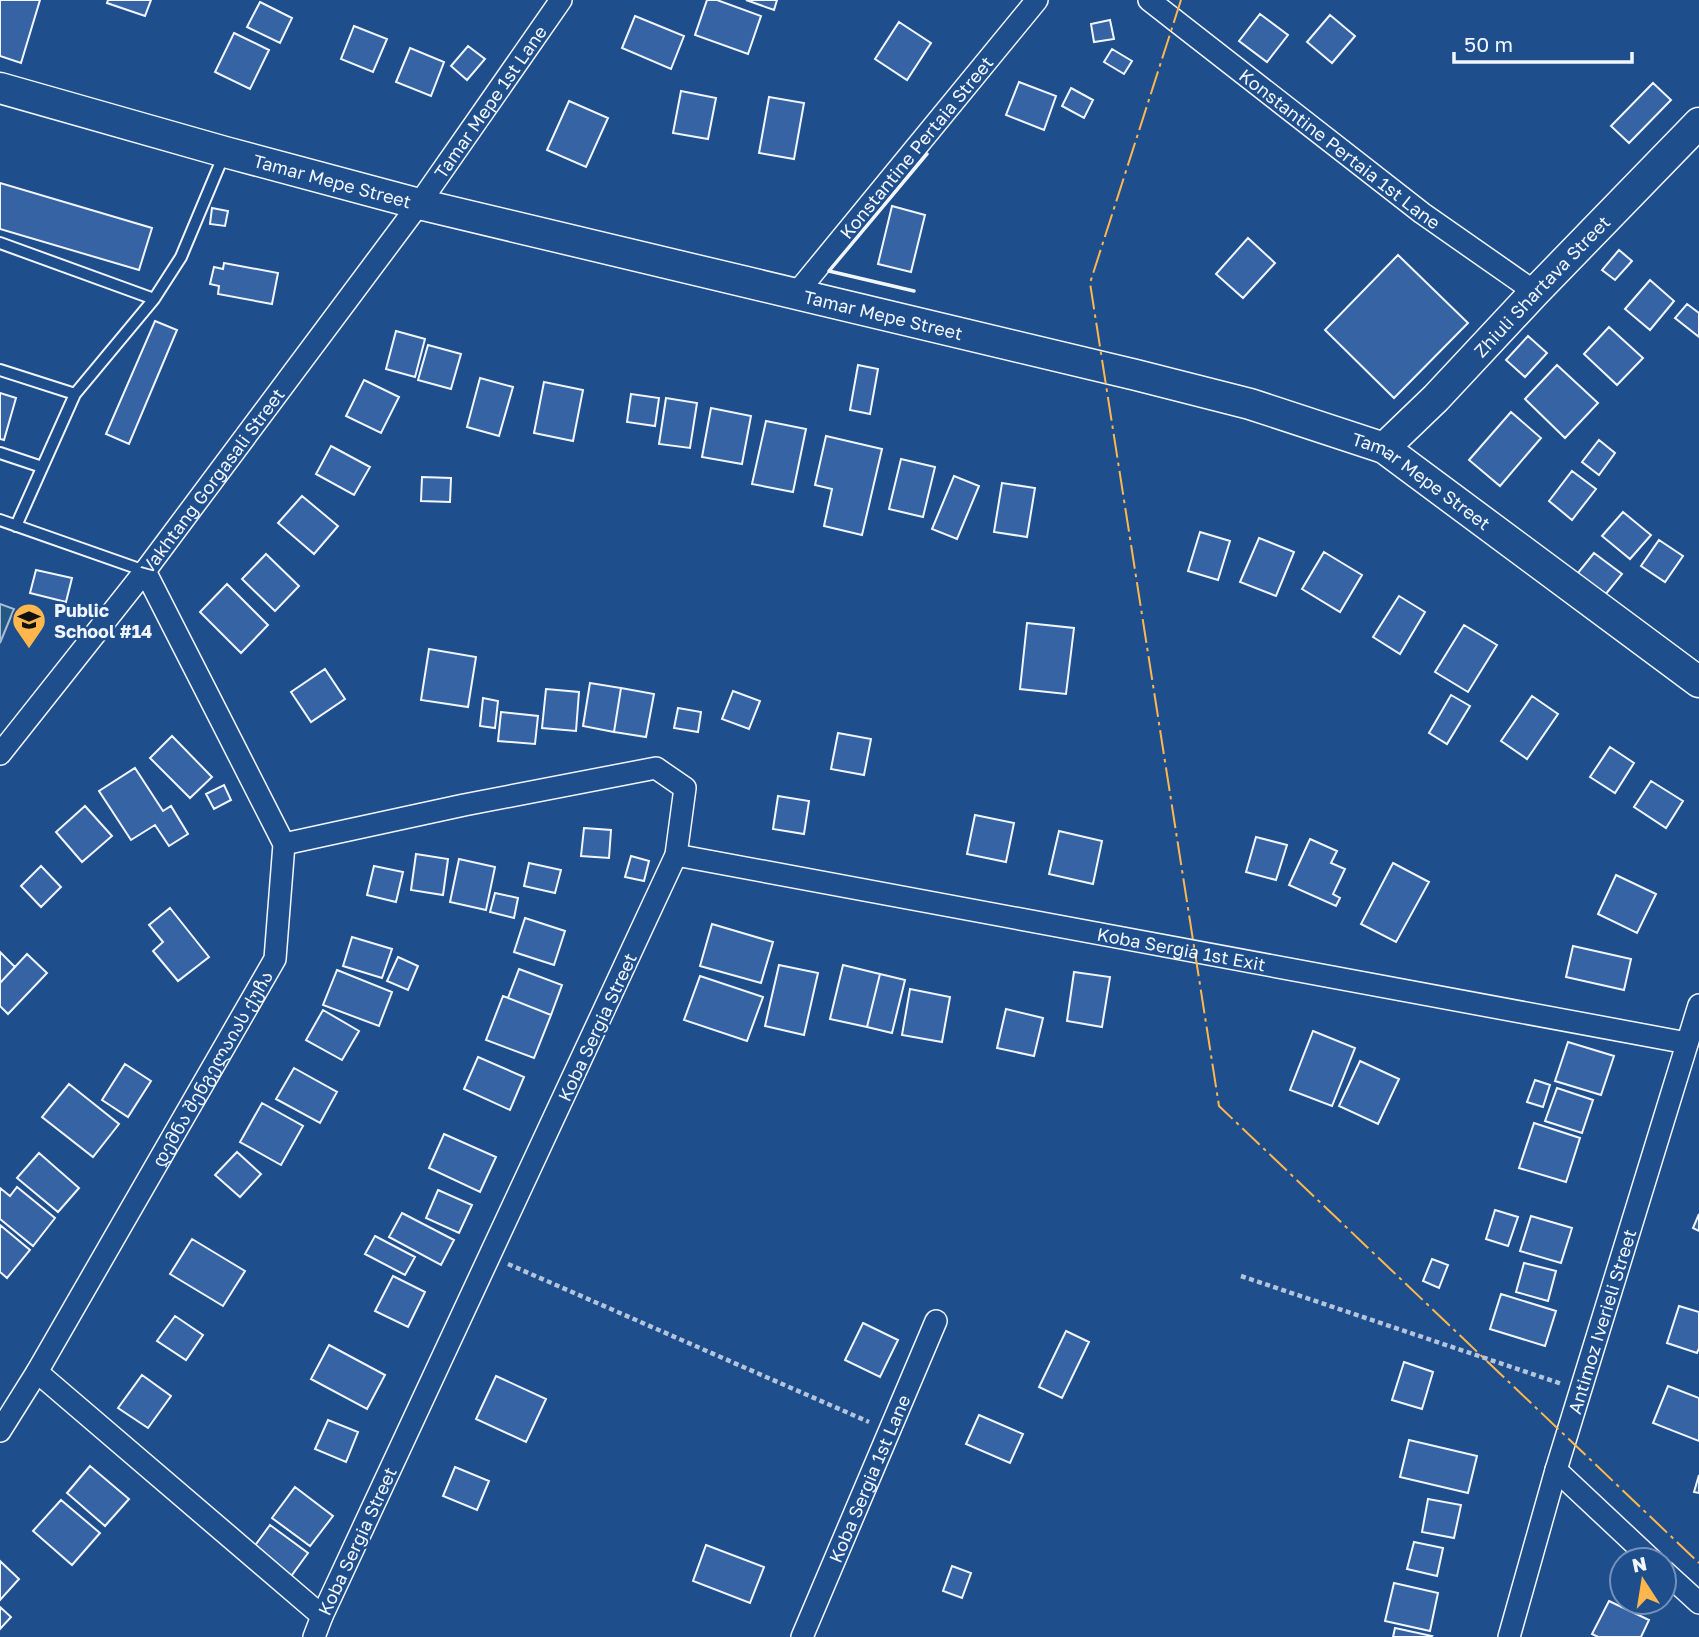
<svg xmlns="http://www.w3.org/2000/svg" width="1699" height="1637" font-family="'Golos Text','Noto Sans Georgian',sans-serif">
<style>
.green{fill:#245a82;stroke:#a8bbd7;stroke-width:2}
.building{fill:#3563a3;stroke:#f2f6ff;stroke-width:2}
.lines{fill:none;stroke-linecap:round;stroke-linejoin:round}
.lane-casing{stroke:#f2f6ff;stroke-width:14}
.street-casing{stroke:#f2f6ff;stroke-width:24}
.secondary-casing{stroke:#f2f6ff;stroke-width:33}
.path{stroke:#b3c4dc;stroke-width:4.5;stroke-dasharray:5 3.5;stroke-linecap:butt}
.lane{stroke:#1f4e8c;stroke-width:10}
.street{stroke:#1f4e8c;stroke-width:21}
.secondary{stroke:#1f4e8c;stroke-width:30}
.wall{stroke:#f2f6ff;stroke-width:3.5}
.power{stroke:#ffb74d;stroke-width:2;stroke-dasharray:24 5 3.5 5;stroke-linecap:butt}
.labels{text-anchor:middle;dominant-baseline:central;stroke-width:5;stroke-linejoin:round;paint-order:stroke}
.street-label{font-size:18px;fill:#f2f6ff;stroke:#1f4e8c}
.poi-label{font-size:18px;font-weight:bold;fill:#f2f6ff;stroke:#1f4e8c;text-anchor:start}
</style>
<rect width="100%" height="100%" fill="#1f4e8c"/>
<!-- green -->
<path class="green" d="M0,604L14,609L0,643Z"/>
<!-- building -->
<path class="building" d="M0,0H40L21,63L0,56Z
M108,0H151L145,16L107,3Z
M707,0H717L761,16L748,54L695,35Z
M746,0H777L774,10Z
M260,2L292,18L280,43L247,27Z
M1260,14L1288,35L1267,62L1239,41Z
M1330,15L1355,36L1332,63L1307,42Z
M635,16L684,36L671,69L622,48Z
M1110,20L1114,39L1094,42L1091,24Z
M899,22L931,43L907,80L875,59Z
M354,26L387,39L373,72L341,59Z
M234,33L269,50L250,89L215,72Z
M468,46L485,59L467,80L451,66Z
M410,48L444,62L431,96L396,82Z
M1112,49L1132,61L1124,74L1104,62Z
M1019,82L1056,96L1044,130L1006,115Z
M1653,83L1671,100L1629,143L1611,126Z
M1071,88L1093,100L1084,118L1062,106Z
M681,91L716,98L708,139L673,133Z
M769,97L804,103L794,159L759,153Z
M569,101L608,118L586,167L547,150Z
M0,183L152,228L139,270L0,229Z
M892,206L925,215L911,272L878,264Z
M212,208L228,211L225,226L210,224Z
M1248,238L1275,263L1243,298L1216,274Z
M1619,250L1632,261L1615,280L1602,270Z
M1398,255L1468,323L1394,398L1325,330Z
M224,263L278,273L272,304L218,294L219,286L210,284L214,267L223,269Z
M1650,280L1674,301L1650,330L1625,309Z
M1687,304L1699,313V337L1675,318Z
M155,321L177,330L129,444L106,434Z
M1609,327L1643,358L1617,385L1584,354Z
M396,331L425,339L415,377L386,369Z
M1528,336L1547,353L1525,377L1506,360Z
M428,345L461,354L451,389L418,380Z
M858,365L878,369L870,414L850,410Z
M1557,365L1598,403L1565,438L1525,399Z
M480,378L513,387L499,436L467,427Z
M364,380L399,397L381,433L346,416Z
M544,382L583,390L573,441L534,433Z
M0,393L16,398L4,440L0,439Z
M631,394L659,398L655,426L627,422Z
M666,398L697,403L690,448L659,444Z
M711,408L751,416L742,464L702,457Z
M1511,412L1541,438L1500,486L1469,460Z
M766,421L806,429L793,492L752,484Z
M826,436L882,449L862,535L824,526L832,489L815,485Z
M1599,440L1615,453L1599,475L1582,462Z
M331,446L370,467L354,495L316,474Z
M901,459L935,467L923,517L889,509Z
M1572,471L1596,489L1572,520L1549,501Z
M954,476L979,486L957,539L932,529Z
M422,477L451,478L450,502L421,501Z
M1002,483L1035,488L1027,537L994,532Z
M302,496L338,526L314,554L278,523Z
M1623,512L1651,535L1630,559L1602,536Z
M1200,532L1230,541L1218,580L1188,571Z
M1259,538L1294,552L1276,596L1240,582Z
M1659,540L1683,556L1665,582L1641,566Z
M1324,552L1362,575L1340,612L1302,589Z
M1594,553L1622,574L1605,595L1577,574Z
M266,554L299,586L275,611L242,579Z
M36,570L72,578L66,602L30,593Z
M227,584L268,625L241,653L200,612Z
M1399,596L1425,612L1400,654L1373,637Z
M1027,623L1074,628L1066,694L1020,689Z
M1464,625L1497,645L1468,692L1435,672Z
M429,649L476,657L468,707L421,700Z
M325,669L345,699L311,722L291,692Z
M590,683L621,688L614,732L583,726Z
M621,688L654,694L646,737L614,732Z
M546,689L579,692L576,731L542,728Z
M733,691L760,701L749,729L722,719Z
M1451,695L1470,706L1447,744L1429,733Z
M1532,696L1558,714L1527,759L1501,741Z
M483,698L498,701L495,728L480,726Z
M678,708L701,712L698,732L674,728Z
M501,712L538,716L535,744L498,741Z
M838,733L871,739L864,775L831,769Z
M172,736L212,777L190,798L150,758Z
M1610,747L1634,763L1615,793L1590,777Z
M135,768L163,811L171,806L188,834L169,846L155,825L131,840L99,791Z
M1651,781L1683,801L1666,828L1634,807Z
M224,785L231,800L214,809L206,794Z
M778,796L809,801L804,834L773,829Z
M85,806L112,836L82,862L56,832Z
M975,815L1014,823L1006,862L967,854Z
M584,828L611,830L609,858L581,856Z
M1059,831L1102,841L1093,884L1049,874Z
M1256,837L1287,845L1276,880L1246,872Z
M1310,839L1337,851L1331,863L1345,869L1333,894L1340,898L1336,906L1289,885Z
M416,854L448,859L443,895L411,890Z
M631,856L649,861L644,881L625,877Z
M459,859L495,867L486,910L450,902Z
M529,863L561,870L555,893L524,886Z
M1393,863L1429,882L1396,942L1361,924Z
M41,866L61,887L41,907L21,886Z
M374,866L403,872L396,902L367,895Z
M1616,875L1656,894L1637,933L1598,914Z
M495,893L518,898L514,918L490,912Z
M170,908L209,957L178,981L153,951L163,942L149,925Z
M525,918L565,931L554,965L514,952Z
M712,924L773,942L761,983L700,966Z
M352,937L392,949L382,978L343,966Z
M1573,946L1631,959L1624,990L1566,977Z
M0,952L15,967L0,983Z
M27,954L47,973L8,1014L0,1006V983Z
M398,957L418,966L408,990L387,981Z
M779,965L818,973L804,1035L765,1026Z
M843,965L880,974L867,1027L830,1019Z
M519,969L562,985L551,1015L508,998Z
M337,970L392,992L379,1026L323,1005Z
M1074,972L1110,977L1102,1027L1067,1021Z
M880,974L905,980L892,1033L867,1027Z
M700,976L763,997L747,1041L684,1020Z
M910,989L950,997L942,1042L902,1035Z
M503,996L551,1015L534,1058L486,1040Z
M1006,1009L1043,1018L1034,1056L997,1048Z
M323,1010L359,1031L342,1060L306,1040Z
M1313,1031L1355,1048L1332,1106L1290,1090Z
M1568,1042L1614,1056L1601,1095L1555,1081Z
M478,1057L524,1077L510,1110L464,1089Z
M1360,1061L1399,1079L1378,1124L1339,1106Z
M125,1064L151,1081L128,1117L102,1100Z
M294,1068L337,1092L320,1123L276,1099Z
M1535,1080L1550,1085L1543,1107L1527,1102Z
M69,1084L119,1124L93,1157L42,1117Z
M1557,1088L1593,1100L1582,1133L1545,1121Z
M262,1103L303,1126L281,1165L240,1142Z
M1534,1123L1580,1138L1566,1182L1519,1168Z
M444,1134L496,1157L480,1192L429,1168Z
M237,1152L261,1174L240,1197L215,1175Z
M39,1153L79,1188L58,1212L17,1178Z
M17,1187L55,1218L33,1246L0,1219V1188L10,1196Z
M438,1190L472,1205L459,1233L426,1218Z
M1495,1210L1518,1217L1508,1246L1486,1239Z
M402,1213L454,1240L441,1265L389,1237Z
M1699,1214V1231L1693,1228Z
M1531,1216L1572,1228L1561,1263L1520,1251Z
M0,1225L30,1250L7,1278L0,1272Z
M375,1236L415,1257L405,1275L365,1254Z
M192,1239L245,1271L223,1306L170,1274Z
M1432,1259L1448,1265L1439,1288L1423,1281Z
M1524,1263L1556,1271L1548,1301L1516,1292Z
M393,1276L425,1292L408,1327L375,1311Z
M1501,1294L1556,1311L1545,1346L1490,1329Z
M1679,1306L1699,1312V1348L1697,1353L1667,1343Z
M175,1316L203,1335L186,1360L157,1341Z
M863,1323L898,1340L880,1377L845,1360Z
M1066,1331L1089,1342L1062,1398L1039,1387Z
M329,1345L385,1375L367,1409L311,1379Z
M1404,1362L1433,1372L1422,1409L1392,1400Z
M142,1375L171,1396L148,1428L118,1408Z
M496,1376L546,1399L526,1442L476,1419Z
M1668,1386L1699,1398V1441L1653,1423Z
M979,1415L1023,1434L1010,1463L966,1444Z
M328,1420L358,1432L346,1462L315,1449Z
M1409,1440L1477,1456L1468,1493L1400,1477Z
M90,1466L129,1499L105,1526L67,1493Z
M455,1467L489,1481L477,1510L443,1496Z
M1699,1475V1493L1694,1492Z
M295,1487L333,1516L310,1546L272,1518Z
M1428,1499L1461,1505L1454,1538L1422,1532Z
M61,1500L100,1533L72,1565L33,1531Z
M270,1525L308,1553L289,1579L251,1551Z
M1414,1542L1443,1548L1437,1576L1407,1569Z
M706,1545L764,1567L750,1603L693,1581Z
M0,1561L19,1579L0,1600Z
M952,1566L971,1573L962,1598L943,1591Z
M1394,1583L1438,1593L1430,1631L1385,1621Z
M1609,1601L1649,1620L1641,1637H1598L1592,1634Z
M0,1607L11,1617L0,1629Z
M1395,1628L1432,1636L1431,1637H1393Z"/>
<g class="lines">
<!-- lane casing -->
<g class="lane-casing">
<path id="lane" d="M0,243L154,299
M0,370L75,394
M0,453L42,467
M0,520L145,571
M16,526L75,394L154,299L181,257L225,152"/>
</g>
<!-- street casing -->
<g class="street-casing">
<g id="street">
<path id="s1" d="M1149,0L1422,213L1535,292"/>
<path id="s2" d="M795,295L1037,0"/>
<path id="s3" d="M0,754L145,571L419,204L561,0"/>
<path d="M284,844L464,805L656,768L685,788L676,855L322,1616L314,1637"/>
<path id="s4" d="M676,855L1687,1043"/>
<path d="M37,1372L322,1616"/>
<path id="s5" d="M0,1431L37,1372L275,959L284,844L145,571"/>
<path d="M1556,1470L1652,1560"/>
<path d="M1664,1571L1699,1603"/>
<path id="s6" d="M802,1637L936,1321"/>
<path id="s7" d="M1509,1637L1556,1470L1699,1005"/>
</g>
</g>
<!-- secondary casing -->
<g class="secondary-casing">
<g id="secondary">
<path id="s8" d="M0,88L225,152L419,204L1136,375L1250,404L1384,448L1699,682"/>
<path id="s9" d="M1384,448L1436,398L1535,292L1699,123"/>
</g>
</g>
<!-- path -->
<path class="path" d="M508,1264L869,1422
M1241,1276L1562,1384"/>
<!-- lane -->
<use href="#lane" class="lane"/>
<!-- street -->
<use href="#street" class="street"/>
<!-- secondary -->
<use href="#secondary" class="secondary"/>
<!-- wall -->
<path class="wall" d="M914,291L829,271L927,154"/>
<!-- power -->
<path class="power" d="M1181,0L1090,283L1219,1106L1699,1563"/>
</g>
<!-- icons -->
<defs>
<g id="school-pin" transform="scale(1.75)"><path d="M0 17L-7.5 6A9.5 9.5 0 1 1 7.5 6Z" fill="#ffb74d" stroke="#1f4e8c"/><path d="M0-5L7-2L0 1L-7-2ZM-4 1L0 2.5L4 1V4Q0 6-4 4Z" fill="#111"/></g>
</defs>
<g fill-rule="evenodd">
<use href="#school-pin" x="29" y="620"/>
</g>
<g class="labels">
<!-- street labels -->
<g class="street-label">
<text stroke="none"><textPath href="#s3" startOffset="816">Tamar Mepe 1st Lane</textPath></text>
<text stroke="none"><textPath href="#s2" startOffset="191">Konstantine Pertaia Street</textPath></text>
<text stroke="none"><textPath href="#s1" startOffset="242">Konstantine Pertaia 1st Lane</textPath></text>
<text stroke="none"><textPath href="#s8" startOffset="345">Tamar Mepe Street</textPath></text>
<text stroke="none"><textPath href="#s9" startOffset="226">Zhiuli Shartava Street</textPath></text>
<text stroke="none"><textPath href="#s8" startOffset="912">Tamar Mepe Street</textPath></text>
<text stroke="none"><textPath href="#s3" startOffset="346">Vakhtang Gorgasali Street</textPath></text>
<text stroke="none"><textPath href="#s8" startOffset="1479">Tamar Mepe Street</textPath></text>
<text stroke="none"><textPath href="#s4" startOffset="514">Koba Sergia 1st Exit</textPath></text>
<text transform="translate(597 1027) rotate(-65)">Koba Sergia Street</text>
<text stroke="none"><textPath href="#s5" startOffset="420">დემნა შენგელაიას ქუჩა</textPath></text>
<text stroke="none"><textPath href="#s7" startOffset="329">Antimoz Iverieli Street</textPath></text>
<text stroke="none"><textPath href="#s6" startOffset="172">Koba Sergia 1st Lane</textPath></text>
<text transform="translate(357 1541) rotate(-65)">Koba Sergia Street</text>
</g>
<!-- poi labels -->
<g class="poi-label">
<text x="54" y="610">Public<tspan x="54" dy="21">School #14</tspan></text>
</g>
</g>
<!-- north arrow -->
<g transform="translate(1643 1581) rotate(348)"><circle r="33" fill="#1f4e8c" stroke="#7391ba" stroke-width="2"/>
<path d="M0-5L12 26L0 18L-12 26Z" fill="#ffb74d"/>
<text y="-10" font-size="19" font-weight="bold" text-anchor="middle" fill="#f2f6ff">N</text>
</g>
<!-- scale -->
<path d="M1454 52v10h178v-10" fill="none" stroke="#f2f6ff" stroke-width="3.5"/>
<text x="1464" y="52" font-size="21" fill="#f2f6ff" stroke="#1f4e8c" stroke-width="5" paint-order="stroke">50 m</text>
</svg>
